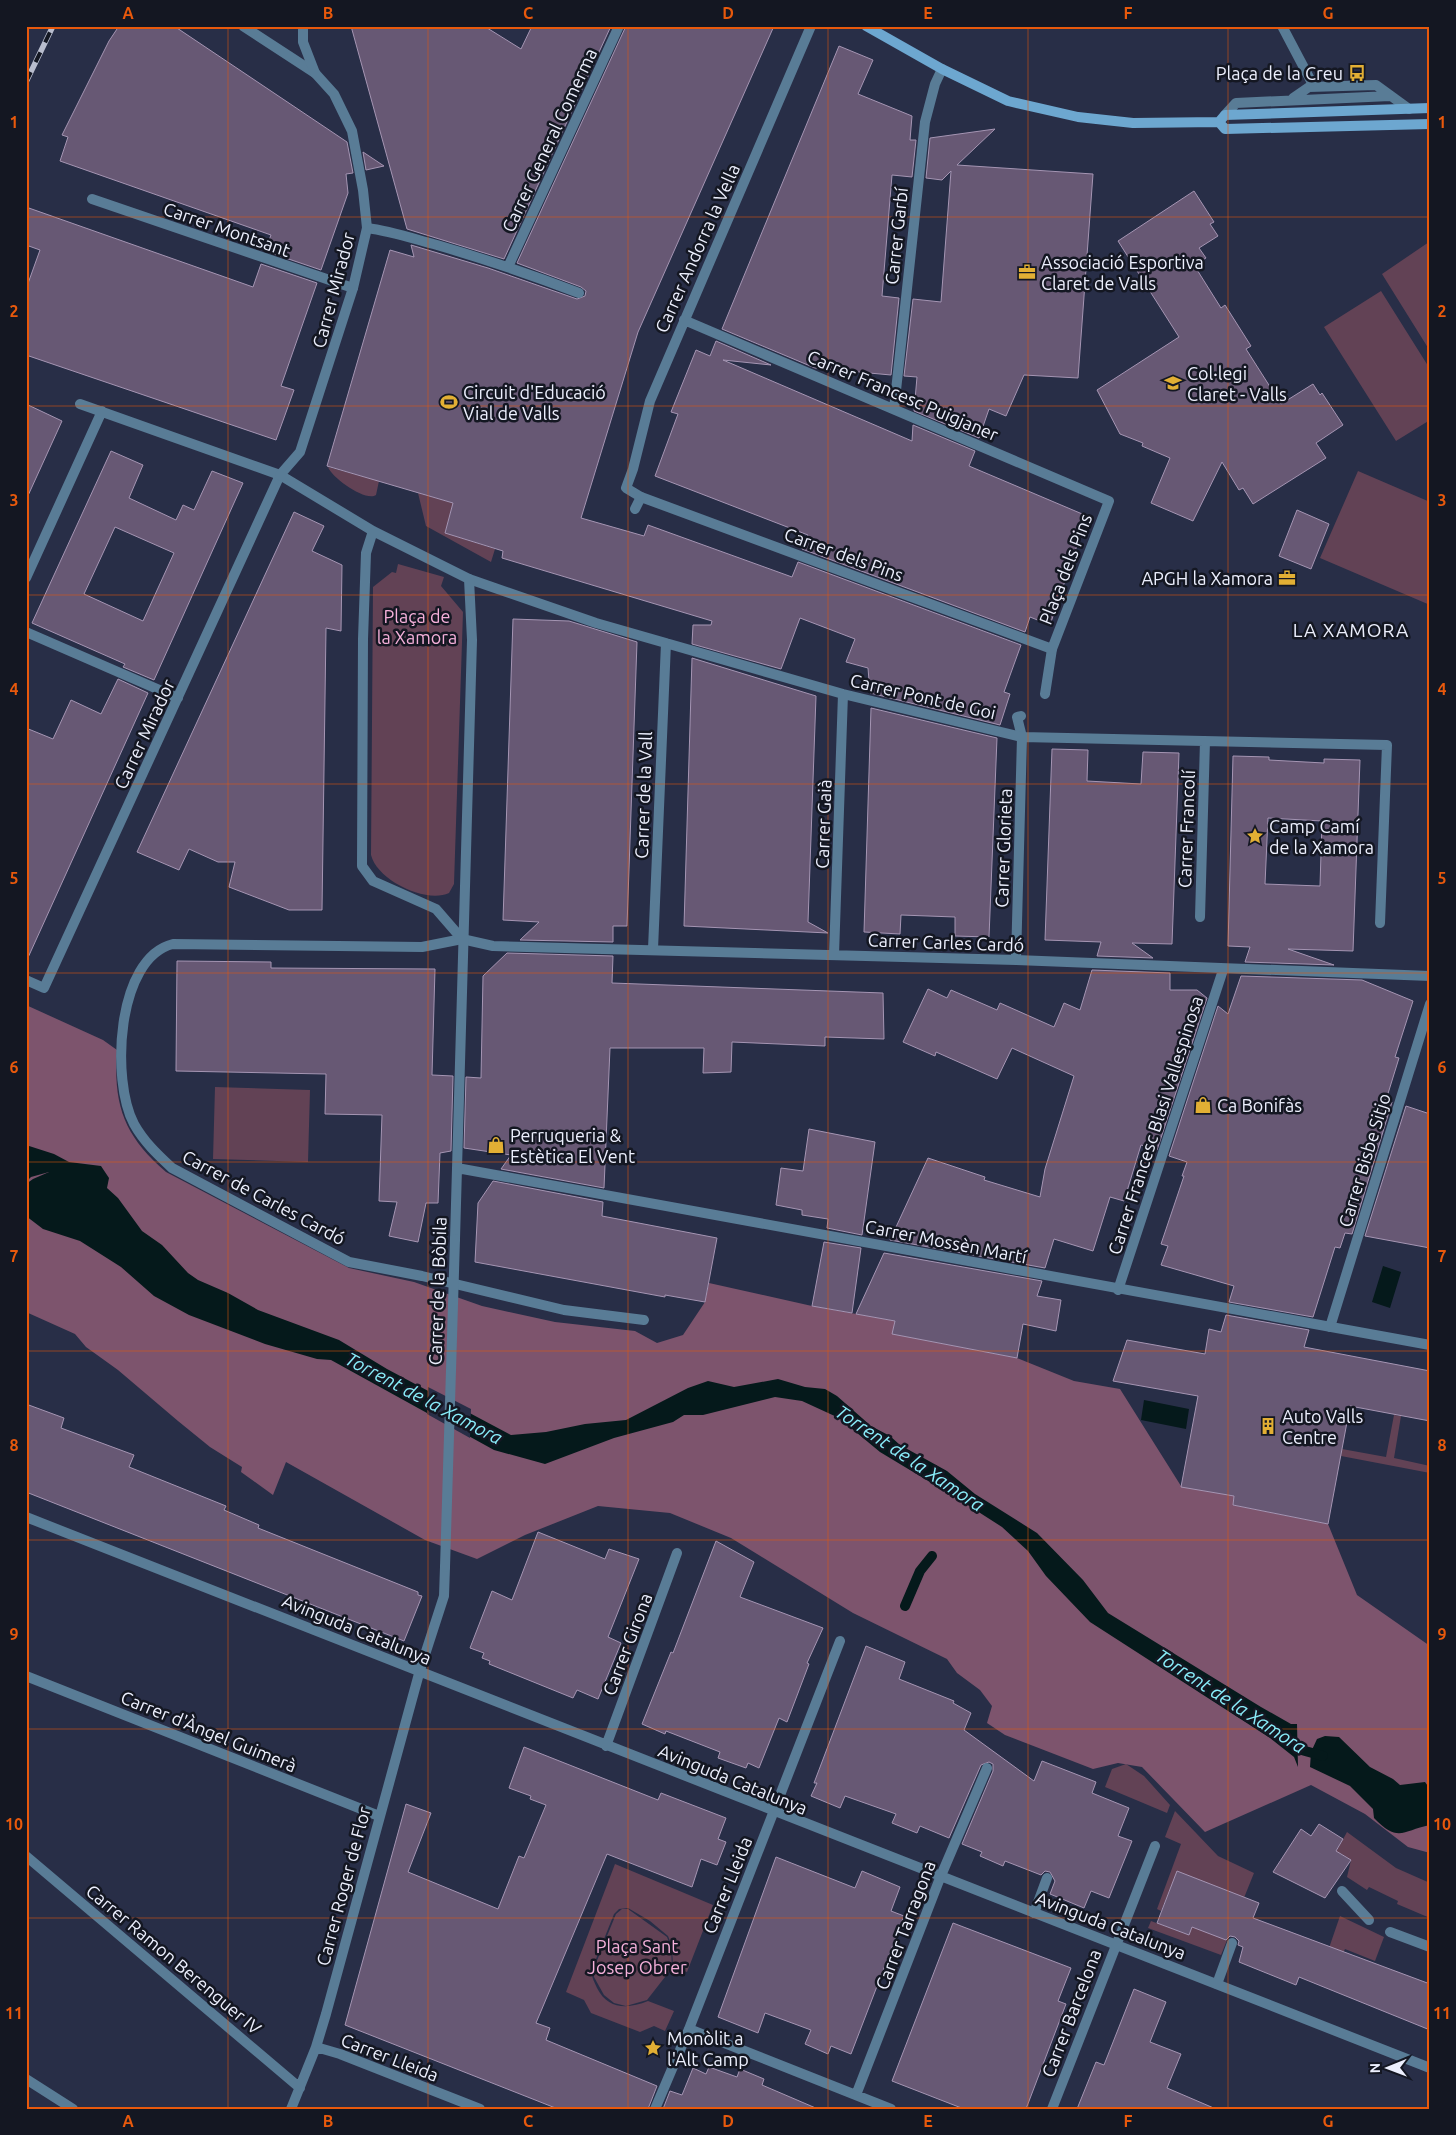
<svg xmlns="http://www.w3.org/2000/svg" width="1456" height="2135" font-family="Ubuntu,sans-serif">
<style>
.green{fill:#624255}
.forest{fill:#7d546d}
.water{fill:#05191b}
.pier{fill:#282e47}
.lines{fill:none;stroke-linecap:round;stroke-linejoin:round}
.stream{stroke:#05191b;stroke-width:10}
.building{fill:#675874;stroke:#a595b3;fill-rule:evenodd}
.service{stroke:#597c96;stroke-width:10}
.pedestrian{stroke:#597c96;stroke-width:10}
.minor{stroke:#597c96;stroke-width:10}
.tertiary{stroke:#597c96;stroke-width:10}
.secondary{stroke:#6da7d0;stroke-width:10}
.rail-casing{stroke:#b9bdce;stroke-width:5.5}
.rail{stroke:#141722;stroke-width:4;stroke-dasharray:11;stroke-linecap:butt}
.tertiary-bridge{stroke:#597c96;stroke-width:10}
.grid{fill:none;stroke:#e8590c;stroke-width:1;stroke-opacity:0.55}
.labels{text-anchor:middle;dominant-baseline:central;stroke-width:5;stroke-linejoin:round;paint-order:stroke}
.poi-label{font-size:18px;fill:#eceffd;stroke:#141722;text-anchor:start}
.street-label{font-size:18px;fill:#eceffd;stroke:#141722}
.park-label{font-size:18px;fill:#f5b0da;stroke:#141722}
.neighbourhood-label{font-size:19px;letter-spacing:1px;fill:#eceffd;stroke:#141722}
.water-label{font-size:19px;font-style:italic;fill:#89edfa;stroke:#141722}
.neatline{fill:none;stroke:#e8590c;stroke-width:2}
.grid-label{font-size:16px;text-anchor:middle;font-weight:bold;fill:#e8590c}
</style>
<rect width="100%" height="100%" fill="#282e47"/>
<!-- green -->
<path class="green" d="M1429,242H1430V351L1382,274Z
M1381,291L1430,369V420L1396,441L1324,327Z
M328,467L379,481L376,495C366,502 332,478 328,467Z
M1358,471L1430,502V605L1320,558Z
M418,493L453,503L445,533L495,549L491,562L426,526Z
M398,564L444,577L441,586L463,612L454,884L449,893C426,904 377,880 371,855L373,587L392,572L396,573Z
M215,1087L310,1090L308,1162L213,1159Z
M1394,1415L1401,1416L1394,1458L1430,1466V1473L1341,1456L1342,1449L1386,1457Z
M1126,1764L1144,1776L1170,1805L1167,1813L1105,1787L1112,1769Z
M1175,1811L1218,1856L1254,1873L1221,1955L1148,1928L1151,1921L1189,1935L1209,1884L1177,1872L1161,1911L1157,1909L1181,1844L1165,1837Z
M1347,1832L1396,1868L1430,1883V1918L1397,1904L1398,1901L1369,1887L1367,1890L1347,1877L1351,1860L1340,1853L1331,1867L1336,1852Z
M615,1864L713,1905L687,1972L673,1967L672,1946L668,1936L650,1921L628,1908L619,1909L614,1914L592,1969C591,1977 594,1981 597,1988C608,2010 628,2009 648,2001L674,2011L665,2031L654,2026L640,2032L591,2013L584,2000L566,1992Z
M622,1909H628L667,1937L671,1948L672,1968L647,2000L626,2006L614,2003L604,1995L594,1977V1968L616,1914Z
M1340,1916L1384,1937L1375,1961L1345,1949L1343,1953L1329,1948Z"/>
<!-- forest -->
<path class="forest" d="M26,1005L103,1040L117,1050C113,1105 124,1136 166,1172L349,1268L414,1282L482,1306L555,1322L635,1331L657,1343L683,1335L705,1302L709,1283L812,1306L895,1321L893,1334L1017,1358L1074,1381L1120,1389L1181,1486L1234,1496L1233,1505L1328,1524L1357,1595L1430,1646V1853L1408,1847L1365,1814L1311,1785L1205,1832L1142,1767L1118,1763L1093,1769L1005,1735L987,1723L992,1706L980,1690L957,1673L947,1659L853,1613L731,1538L670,1513L598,1506L525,1535L477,1559L425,1540L286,1462L273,1495L241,1472L242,1467L210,1447L178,1421L118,1370L86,1347L75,1334L26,1312Z"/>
<!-- water -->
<path class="water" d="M26,1145L54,1154L69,1162L101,1166L109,1178L107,1188L118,1198L142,1231L162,1245L188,1273L198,1280L228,1293L258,1310L339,1340L387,1369L511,1435L546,1432L585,1424L626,1420L688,1388L708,1381L734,1387L778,1379L805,1387L825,1389L837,1396L871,1426L890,1436L900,1445L947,1471L975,1494L1037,1533L1083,1580L1108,1613L1261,1707L1291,1724H1297L1298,1767L1294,1757L1270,1738L1090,1622L1046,1576L1028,1551L1002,1527L963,1502L880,1452L839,1418L802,1401L775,1397L703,1415H684L673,1422L614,1438L545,1464L494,1450L331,1360L317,1359L265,1344L189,1315L154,1296L121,1267L80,1241L43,1229L26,1216V1184L33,1179L49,1172L31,1177L27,1181Z
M1383,1266L1401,1272L1390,1308L1372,1302Z
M1144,1400L1189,1409L1186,1429L1141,1420Z
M1325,1736L1339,1737L1370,1767L1393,1779L1400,1785L1425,1782L1430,1789V1825C1403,1830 1399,1844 1374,1818L1373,1809L1350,1786L1310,1767L1311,1752L1317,1739Z"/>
<!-- pier -->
<path class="pier" d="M428,1387L471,1409L470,1438L427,1414Z"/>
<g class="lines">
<!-- stream -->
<path class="stream" d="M905,1606L920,1571L932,1556
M1289,1742L1298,1749L1323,1756"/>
</g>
<!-- building -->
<path class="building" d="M119,26H174L347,142L353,173L346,174L348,193L321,270L265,251L271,235L60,161L68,137L62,135L109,41Z
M351,26H484L521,49L532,26H611L504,259L407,229Z
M626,26H774L638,332L581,518L644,536L648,525L792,577L798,562L1021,645L1004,692L1010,694L1000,725L870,693L868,668L846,662L855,639L800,618L781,669L692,644L693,625H711L712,621L502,558L503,551L445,533L453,503L327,466L390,250L414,257L411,245L488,268L577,299L585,296L586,291L581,287L517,263Z
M839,46L873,60L858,94L912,116L910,140H916L912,177L892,175L882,296L899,298L891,375L815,368L722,329Z
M995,129L957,165L1093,174L1078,378L1024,375L1006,416L989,409L979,438L914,411L917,377L904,376L913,299L941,302L951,171L942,180L926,178L930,138Z
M363,152L384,166L366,170Z
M1194,191L1214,222L1210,224L1218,236L1199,248L1206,258L1194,265L1221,308L1225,305L1251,346L1246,349L1281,404L1313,384L1320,395L1322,393L1343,425L1316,443L1326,458L1253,504L1243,488L1239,490L1222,462L1193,521L1151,503L1170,458L1142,446L1143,443L1120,434L1097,390L1179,337L1118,241Z
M26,207L253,287L261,264L317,283L281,386L294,390L276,440L26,355V289L40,250L26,245Z
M716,341L771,365L723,360L912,441L913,425L975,451L969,466L1087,516L1050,625L1030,617L1025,632L802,549L808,535L655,476L678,414L671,412L696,350L710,356Z
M26,404L62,421L26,500Z
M111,451L143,465L129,498L176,520L183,505L194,510L212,471L243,483L154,680L123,667L125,664L32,623ZM115,527L174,553L143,621L84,594Z
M1297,510L1329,524L1311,569L1279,556Z
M294,512L324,526L312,551L342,565L341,631L326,628L322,910H289L229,887L235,862H218L189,849L179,870L137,852Z
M513,619L569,621L637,642L627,926H613V942L520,940L539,922L503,920Z
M692,658L816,696L808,922L828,933L684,926Z
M118,679L148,693L26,962V728L53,739L71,700L101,714Z
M871,708L997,738L989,937L955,936V917L901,915L900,934L864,932Z
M1052,749L1088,750L1087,781L1141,784L1143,752L1179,753L1172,944L1132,943L1153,958L1097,956L1101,942L1045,940Z
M1233,756L1269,757V760L1324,763V759L1360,760L1353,951L1288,949L1334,965L1245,962L1250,947L1228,946ZM1268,818L1322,821L1320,886L1265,884Z
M507,953L613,956L612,983L883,993L884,1039L825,1037V1046L732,1042L731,1072L703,1073L704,1048H610L604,1188L501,1169L511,1155L464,1148L466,1077L481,1078L483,976Z
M177,961L271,962V968L435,969L432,1075L453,1076L451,1151L440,1153L438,1203H426L418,1242L389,1236L397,1202L379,1201L382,1115L325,1114L326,1074L176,1071Z
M1092,970L1170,973V990H1197L1207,998L1157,1150L1141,1145L1124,1201L1110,1197L1093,1251L1054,1239L1045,1268L890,1240L928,1158L985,1177L984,1180L1040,1197L1045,1169L1074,1076L1012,1048L997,1079L936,1052L935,1056L903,1042L928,989L947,998L951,990L997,1010L1000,1003L1054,1027L1064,1003L1080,1010Z
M1241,976L1362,980L1413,1001L1395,1057L1399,1058L1386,1100L1392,1102L1352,1234L1345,1233L1340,1248L1335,1247L1313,1317L1229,1302L1234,1286L1161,1265L1168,1246L1161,1244L1184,1176H1182L1187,1162L1169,1156L1218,1006L1228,1014Z
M1406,1106L1430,1114V1248L1365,1236Z
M809,1129L875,1142L862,1235L827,1228L828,1219L802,1215V1210L776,1205L781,1168L803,1171Z
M493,1181L603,1202L602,1216L717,1238L705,1302L665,1295V1297L475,1262L478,1203Z
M824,1242L861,1248L852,1313L812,1306Z
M884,1253L1042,1281L1037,1296L1061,1300L1056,1331L1023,1324L1017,1358L892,1334L895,1321L856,1314Z
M1226,1315L1309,1330L1304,1347L1430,1371V1421L1350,1406L1328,1524L1233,1505L1234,1496L1181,1487L1198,1396L1113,1381L1127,1340L1205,1354L1209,1329L1221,1332Z
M26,1404L64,1418L61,1428L134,1455L129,1467L226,1506L224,1510L259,1525L258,1528L418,1592V1595L422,1596L404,1641L26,1492Z
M538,1532L605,1559L609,1549L639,1559L608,1637L621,1643L598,1699L577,1690L573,1698L489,1664L490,1661L482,1658L484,1653L470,1648L492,1591L512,1600Z
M716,1541L754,1562L740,1597L823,1628L807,1663L809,1664L787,1722L779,1718L759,1768L748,1763L746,1768L718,1758L720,1752L666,1731L665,1734L642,1724L671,1652L673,1653Z
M866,1646L905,1662L899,1679L954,1701L953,1703L971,1713L964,1730L1034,1781L1042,1761L1096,1782L1092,1793L1129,1808L1118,1836L1132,1841L1109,1898L1091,1891L1084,1908L1050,1894L1055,1881L1050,1872L1045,1871L1041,1875L1005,1861L1003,1866L980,1856L982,1852L962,1844L993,1771V1764L989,1762L981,1765L949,1838L920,1826L917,1833L892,1823L896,1814L845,1796L840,1808L811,1796L817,1783H814Z
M524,1747L658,1800L661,1793L726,1818L718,1839L726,1842L717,1865L701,1859L692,1887L607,1854L536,2023L550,2028L546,2040L657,2086L648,2109H558L345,2025L406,1804L431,1813L408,1872L498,1909L519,1856L524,1858L546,1805L530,1799L531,1796L509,1788Z
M1319,1824L1343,1839L1336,1851L1351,1860L1325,1898L1273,1872L1301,1829L1311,1836Z
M776,1857L855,1888L862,1871L900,1887L891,1911L904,1916L851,2054L831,2046L828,2054L805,2044L811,2030L765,2013L758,2033L718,2017Z
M1177,1871L1259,1903L1253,1918L1430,1984V2030L1299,1977L1296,1985L1239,1962L1243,1947L1238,1945L1239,1941L1235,1937L1230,1936L1226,1940L1192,1927L1189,1935L1157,1923Z
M953,1923L1071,1968L1058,2001L1066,2004L1026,2109H964L892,2081Z
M1134,1989L1166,2002L1150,2042L1181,2054L1167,2088L1216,2109H1077L1096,2062L1104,2065Z
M709,2067L737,2077L740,2069L764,2079L762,2085L818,2109H663L670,2091L682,2095L693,2068L706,2074Z"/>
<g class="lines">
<!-- service -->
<path class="service" d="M1293,98L1309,87L1376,85L1409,109
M1225,115L1236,103L1390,96
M462,939L422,947L173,944C116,958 111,1081 134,1124C144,1142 158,1155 172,1168L349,1262L422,1276L564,1310L644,1320
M1342,1891L1369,1920
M1034,1913L1047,1878
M1390,1932L1430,1947
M1217,1984L1232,1943"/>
<!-- pedestrian -->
<path class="pedestrian" d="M1282,26L1311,81
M635,509L641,497
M1045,694L1052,649
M1021,716L1017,717L1022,737"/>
<!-- minor -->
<path class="minor" d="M243,26L315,73
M92,199L353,288
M367,228C391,231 414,239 437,245C485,259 532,275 579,293
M508,267L619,26
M684,320L1109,501L1052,649L641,497L626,488L633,469L650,401L811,26
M894,409L925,122L935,84L942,69
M26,578L102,411
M469,579L596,623L843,694L1022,737L1387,745L1380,923
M26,632L178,698
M1200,917L1205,741
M462,939L493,946L1016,960L1430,976
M653,949L666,643
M834,955L843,694
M1016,960L1022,737
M26,980L44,988L280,475L80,404
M1118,1290L1223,970
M1330,1327L1430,1004
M26,1517L1430,2068
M26,1676L379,1816
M606,1746L677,1553
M26,1856L300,2088
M689,2029L891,2109
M316,2047L340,2054L480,2109
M26,2079L73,2109
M856,2095L940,1878L987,1768
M291,2109L316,2047L326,2014L420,1670L444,1596L445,1567
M655,2109L689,2029L840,1641
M1052,2109L1155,1846"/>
<!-- tertiary -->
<path class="tertiary" d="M303,26V42L315,73L334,94L352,131L363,190L367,228L353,288L300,452L280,475L373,531L469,579L472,640L455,1239
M373,531L366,553L363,639L362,866L373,881L436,909L462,939
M457,1168L1430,1345"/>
<!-- secondary -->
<path class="secondary" d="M866,26L942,69L1008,101L1078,117L1133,123L1219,122
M1219,122L1225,115L1430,108
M1219,122L1225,129L1430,124"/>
<!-- rail casing -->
<g class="rail-casing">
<path id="rail" d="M26,82L53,26"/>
</g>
<!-- rail -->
<use href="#rail" class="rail"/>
<!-- tertiary-bridge -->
<path class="tertiary-bridge" d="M445,1567L455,1239"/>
</g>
<!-- grid -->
<path class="grid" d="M228,26V2109M428,26V2109M628,26V2109M828,26V2109M1028,26V2109M1228,26V2109M26,217H1430M26,406H1430M26,595H1430M26,784H1430M26,973H1430M26,1162H1430M26,1351H1430M26,1540H1430M26,1729H1430M26,1918H1430"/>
<!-- icons -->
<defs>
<g id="bus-bare" transform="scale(1.35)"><path d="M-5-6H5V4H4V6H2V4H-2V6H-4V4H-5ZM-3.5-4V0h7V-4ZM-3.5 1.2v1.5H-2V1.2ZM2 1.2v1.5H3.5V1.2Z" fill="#e2af34" stroke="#141722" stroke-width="2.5" paint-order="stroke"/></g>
<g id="office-bare" transform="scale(1.35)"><path d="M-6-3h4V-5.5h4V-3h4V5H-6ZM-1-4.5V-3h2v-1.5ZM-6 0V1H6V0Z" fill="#e2af34" stroke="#141722" stroke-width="2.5" paint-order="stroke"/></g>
<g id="school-bare" transform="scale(1.35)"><path d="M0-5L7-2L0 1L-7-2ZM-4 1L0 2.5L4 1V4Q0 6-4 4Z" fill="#e2af34" stroke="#141722" stroke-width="2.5" paint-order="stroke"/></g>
<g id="stadium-bare" transform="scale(1.35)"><path d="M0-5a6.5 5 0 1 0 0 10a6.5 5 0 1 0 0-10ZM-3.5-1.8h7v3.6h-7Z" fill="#e2af34" stroke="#141722" stroke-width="2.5" paint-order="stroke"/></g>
<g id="sight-bare" transform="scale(1.35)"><path d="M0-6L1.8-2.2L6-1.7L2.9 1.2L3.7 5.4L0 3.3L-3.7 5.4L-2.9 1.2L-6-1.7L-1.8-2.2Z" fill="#e2af34" stroke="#141722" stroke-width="2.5" paint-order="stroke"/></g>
<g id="shop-bare" transform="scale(1.35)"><path d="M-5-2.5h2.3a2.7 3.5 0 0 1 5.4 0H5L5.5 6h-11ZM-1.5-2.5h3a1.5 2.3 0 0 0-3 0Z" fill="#e2af34" stroke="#141722" stroke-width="2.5" paint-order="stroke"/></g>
<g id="building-bare" transform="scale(1.35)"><path d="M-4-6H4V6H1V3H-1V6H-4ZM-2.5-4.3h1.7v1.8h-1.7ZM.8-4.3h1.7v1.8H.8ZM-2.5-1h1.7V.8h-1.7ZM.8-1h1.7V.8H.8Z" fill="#e2af34" stroke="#141722" stroke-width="2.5" paint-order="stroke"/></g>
</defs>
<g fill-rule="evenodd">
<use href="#bus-bare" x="1357" y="73"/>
<use href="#office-bare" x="1027" y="272"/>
<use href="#school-bare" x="1173" y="383"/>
<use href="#stadium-bare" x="449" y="402"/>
<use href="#office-bare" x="1287" y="578"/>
<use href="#sight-bare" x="1255" y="836"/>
<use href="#shop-bare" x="1203" y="1105"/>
<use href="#shop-bare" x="496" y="1145"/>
<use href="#building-bare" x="1268" y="1426"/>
<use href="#sight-bare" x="653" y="2048"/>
</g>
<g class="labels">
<!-- poi labels -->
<g class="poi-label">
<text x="1343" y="73" text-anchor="end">Plaça de la Creu</text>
<text x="1041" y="262">Associació Esportiva<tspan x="1041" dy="21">Claret de Valls</tspan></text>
<text x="1187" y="373">Col·legi<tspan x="1187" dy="21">Claret - Valls</tspan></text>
<text x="463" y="392">Circuit d'Educació<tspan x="463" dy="21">Vial de Valls</tspan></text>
<text x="1273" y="578" text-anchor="end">APGH la Xamora</text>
<text x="1269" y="826">Camp Camí<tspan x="1269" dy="21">de la Xamora</tspan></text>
<text x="1217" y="1105">Ca Bonifàs</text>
<text x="510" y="1135">Perruqueria &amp;<tspan x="510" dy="21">Estètica El Vent</tspan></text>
<text x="1282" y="1416">Auto Valls<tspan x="1282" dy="21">Centre</tspan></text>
<text x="667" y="2038">Monòlit a<tspan x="667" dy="21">l'Alt Camp</tspan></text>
</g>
<!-- street labels -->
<g class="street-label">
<text transform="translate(549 140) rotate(-65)">Carrer General Comerma</text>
<text transform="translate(227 229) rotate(19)">Carrer Montsant</text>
<text transform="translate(896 236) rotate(-84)">Carrer Garbí</text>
<text transform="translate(697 248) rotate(-66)">Carrer Andorra la Vella</text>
<text transform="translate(333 290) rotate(-75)">Carrer Mirador</text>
<text transform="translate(903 395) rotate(23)">Carrer Francesc Puigjaner</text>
<text transform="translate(844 554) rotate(20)">Carrer dels Pins</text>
<text transform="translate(1065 569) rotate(-69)">Plaça dels Pins</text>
<text transform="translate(923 696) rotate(13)">Carrer Pont de Goi</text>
<text transform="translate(144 734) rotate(-65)">Carrer Mirador</text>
<text transform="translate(643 795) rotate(-88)">Carrer de la Vall</text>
<text transform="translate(823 824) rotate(-88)">Carrer Gaià</text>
<text transform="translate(1186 829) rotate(-88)">Carrer Francolí</text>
<text transform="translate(1003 848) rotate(-88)">Carrer Glorieta</text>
<text transform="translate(946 942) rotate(2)">Carrer Carles Cardó</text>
<text transform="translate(1155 1125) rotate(-72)">Carrer Francesc Blasi Vallespinosa</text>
<text transform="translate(1364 1160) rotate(-73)">Carrer Bisbe Sitjo</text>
<text transform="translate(264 1197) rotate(28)">Carrer de Carles Cardó</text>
<text transform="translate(946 1241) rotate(11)">Carrer Mossèn Martí</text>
<text transform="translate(437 1291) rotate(-88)">Carrer de la Bòbila</text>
<text transform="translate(357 1629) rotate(22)">Avinguda Catalunya</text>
<text transform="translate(627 1644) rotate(-69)">Carrer Girona</text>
<text transform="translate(209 1731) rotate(22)">Carrer d'Àngel Guimerà</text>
<text transform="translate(733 1779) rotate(22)">Avinguda Catalunya</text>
<text transform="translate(727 1885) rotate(-68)">Carrer Lleida</text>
<text transform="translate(343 1886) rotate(-75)">Carrer Roger de Flor</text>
<text transform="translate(905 1925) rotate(-69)">Carrer Tarragona</text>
<text transform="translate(1111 1925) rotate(21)">Avinguda Catalunya</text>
<text transform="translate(174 1959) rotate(40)">Carrer Ramon Berenguer IV</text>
<text transform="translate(1071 2013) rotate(-69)">Carrer Barcelona</text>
<text transform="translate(390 2057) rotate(21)">Carrer Lleida</text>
</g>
<!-- park labels -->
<g class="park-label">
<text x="417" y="616">Plaça de<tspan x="417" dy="21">la Xamora</tspan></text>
<text x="637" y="1946">Plaça Sant<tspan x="637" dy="21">Josep Obrer</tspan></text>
</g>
<!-- neighbourhood labels -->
<g class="neighbourhood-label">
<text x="1351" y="630">LA XAMORA</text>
</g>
<!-- water labels -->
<g class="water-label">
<text transform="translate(424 1398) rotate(28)">Torrent de la Xamora</text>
<text transform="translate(910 1458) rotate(34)">Torrent de la Xamora</text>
<text transform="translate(1231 1701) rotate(33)">Torrent de la Xamora</text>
</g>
</g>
<!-- border -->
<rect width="1456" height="2135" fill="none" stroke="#141722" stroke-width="55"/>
<!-- north arrow -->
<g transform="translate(1388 2068) rotate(269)" stroke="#141722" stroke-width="4" paint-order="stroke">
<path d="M0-4L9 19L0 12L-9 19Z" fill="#eceffd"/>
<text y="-8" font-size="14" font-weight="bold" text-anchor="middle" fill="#eceffd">N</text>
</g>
<rect x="28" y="28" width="1400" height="2080" class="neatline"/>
<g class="grid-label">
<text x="128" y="19">A</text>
<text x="328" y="19">B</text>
<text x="528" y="19">C</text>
<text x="728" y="19">D</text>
<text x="928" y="19">E</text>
<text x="1128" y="19">F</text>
<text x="1328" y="19">G</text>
<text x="14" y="128">1</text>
<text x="1442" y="128">1</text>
<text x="14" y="317">2</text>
<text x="1442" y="317">2</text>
<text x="14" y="506">3</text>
<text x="1442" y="506">3</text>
<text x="14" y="695">4</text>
<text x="1442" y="695">4</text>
<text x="14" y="884">5</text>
<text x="1442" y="884">5</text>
<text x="14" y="1073">6</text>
<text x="1442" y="1073">6</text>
<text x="14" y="1262">7</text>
<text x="1442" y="1262">7</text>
<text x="14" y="1451">8</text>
<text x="1442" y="1451">8</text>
<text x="14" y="1640">9</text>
<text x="1442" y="1640">9</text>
<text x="14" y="1830">10</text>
<text x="1442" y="1830">10</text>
<text x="14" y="2019">11</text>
<text x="1442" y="2019">11</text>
<text x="128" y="2127">A</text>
<text x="328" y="2127">B</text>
<text x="528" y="2127">C</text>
<text x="728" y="2127">D</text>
<text x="928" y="2127">E</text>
<text x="1128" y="2127">F</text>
<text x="1328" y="2127">G</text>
</g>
</svg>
